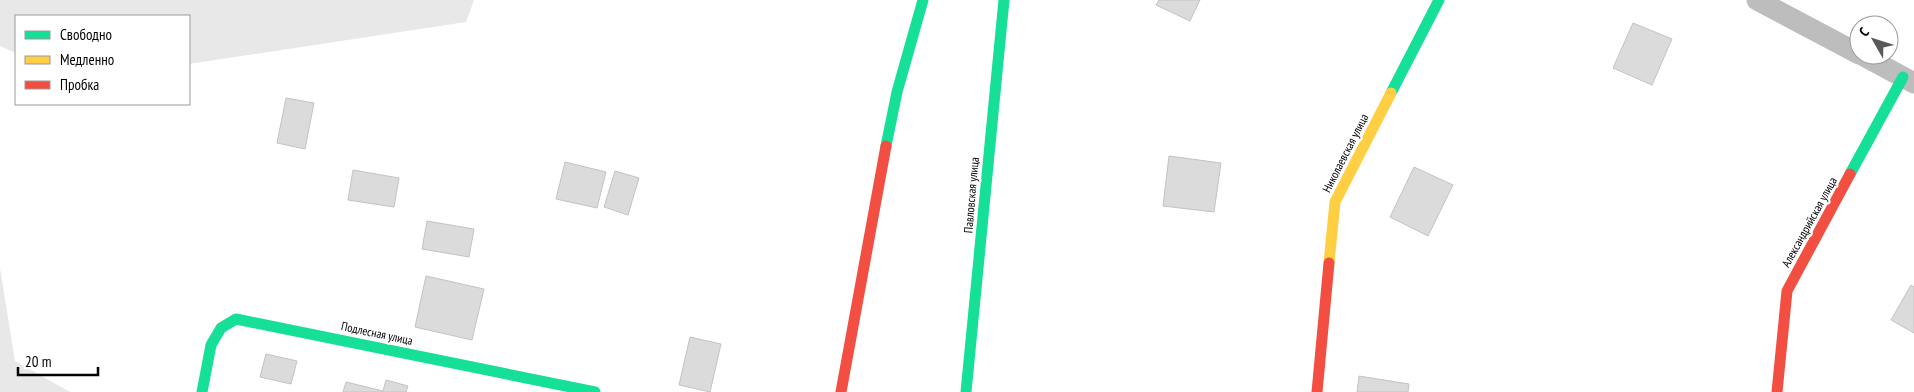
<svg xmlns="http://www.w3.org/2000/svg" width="1914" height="392" font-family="'PT Sans Narrow',sans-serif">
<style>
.green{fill:#e8e8e8}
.building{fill:#dbdbdb;stroke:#c3c3c3}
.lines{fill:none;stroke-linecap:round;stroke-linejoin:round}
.street{stroke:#bdbdbd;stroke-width:21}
.fast{stroke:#16e098;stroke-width:11}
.slow{stroke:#ffcf43;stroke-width:11}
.jam{stroke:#f24e42;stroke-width:11}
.labels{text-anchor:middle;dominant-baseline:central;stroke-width:4.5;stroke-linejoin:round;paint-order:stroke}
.street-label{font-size:12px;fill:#000;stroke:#fff}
</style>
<rect width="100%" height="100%" fill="#fff"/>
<!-- green -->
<path class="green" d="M0,0H474L466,22L189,64V16H16V53L0,46Z
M0,268L15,361L70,392H0Z"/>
<!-- building -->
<path class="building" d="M1159,0H1200L1190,21L1156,5Z
M1633,23L1672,39L1652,85L1613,68Z
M286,98L314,103L305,149L277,143Z
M1169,156L1221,163L1214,212L1163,206Z
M565,162L606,172L597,208L556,199Z
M1414,167L1453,185L1428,236L1390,217Z
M353,170L399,178L394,207L348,200Z
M615,171L639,178L628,215L604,207Z
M427,221L474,229L469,257L422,249Z
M426,276L484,289L472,340L415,327Z
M1911,285L1914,287V333L1891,320Z
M690,337L721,344L710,392L679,385Z
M266,354L297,361L291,384L260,377Z
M1359,376L1409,384L1408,392H1357Z
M386,380L408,386L406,392H343L346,382L383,391Z"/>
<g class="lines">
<!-- street -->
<path class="street" d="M1757,0L1859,54
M1862,55L1914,83"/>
<!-- fast -->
<path class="fast" d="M1391,93L1439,0
M886,146L897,92L923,0
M1850,174L1903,77
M202,392L211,345L221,328L236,319L595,392
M966,392L1004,0"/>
<!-- slow -->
<path class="slow" d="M1329,263L1335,202L1391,93"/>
<!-- jam -->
<path class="jam" d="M841,392L886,146
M1317,392L1329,263
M1777,392L1787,291L1850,174"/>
</g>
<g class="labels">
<!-- street labels -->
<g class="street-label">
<text transform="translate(1345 153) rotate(-63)">Николаевская улица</text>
<text transform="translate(971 195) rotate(-85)">Павловская улица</text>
<text transform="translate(1809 222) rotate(-61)">Александрийская улица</text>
<text transform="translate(377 333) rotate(12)">Подлесная улица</text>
</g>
</g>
<!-- legend -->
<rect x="15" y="15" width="175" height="90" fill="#ffffff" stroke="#999999"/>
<rect x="25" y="31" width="25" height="8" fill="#16e098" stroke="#999999"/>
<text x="60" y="40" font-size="15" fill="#000000">Свободно</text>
<rect x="25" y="56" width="25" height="8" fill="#ffcf43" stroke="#999999"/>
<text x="60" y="65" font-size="15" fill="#000000">Медленно</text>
<rect x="25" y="81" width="25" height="8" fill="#f24e42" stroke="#999999"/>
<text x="60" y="90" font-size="15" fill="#000000">Пробка</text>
<!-- north arrow -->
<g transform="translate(1874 40) rotate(309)"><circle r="24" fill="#ffffff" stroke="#999999"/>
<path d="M0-4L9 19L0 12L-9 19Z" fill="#595959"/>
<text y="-8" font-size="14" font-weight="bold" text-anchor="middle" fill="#000000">С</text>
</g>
<!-- scale -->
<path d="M18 367v8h80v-8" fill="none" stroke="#000000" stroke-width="2.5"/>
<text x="25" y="367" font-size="15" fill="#000000" stroke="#ffffff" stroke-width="4" paint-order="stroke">20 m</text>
</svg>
